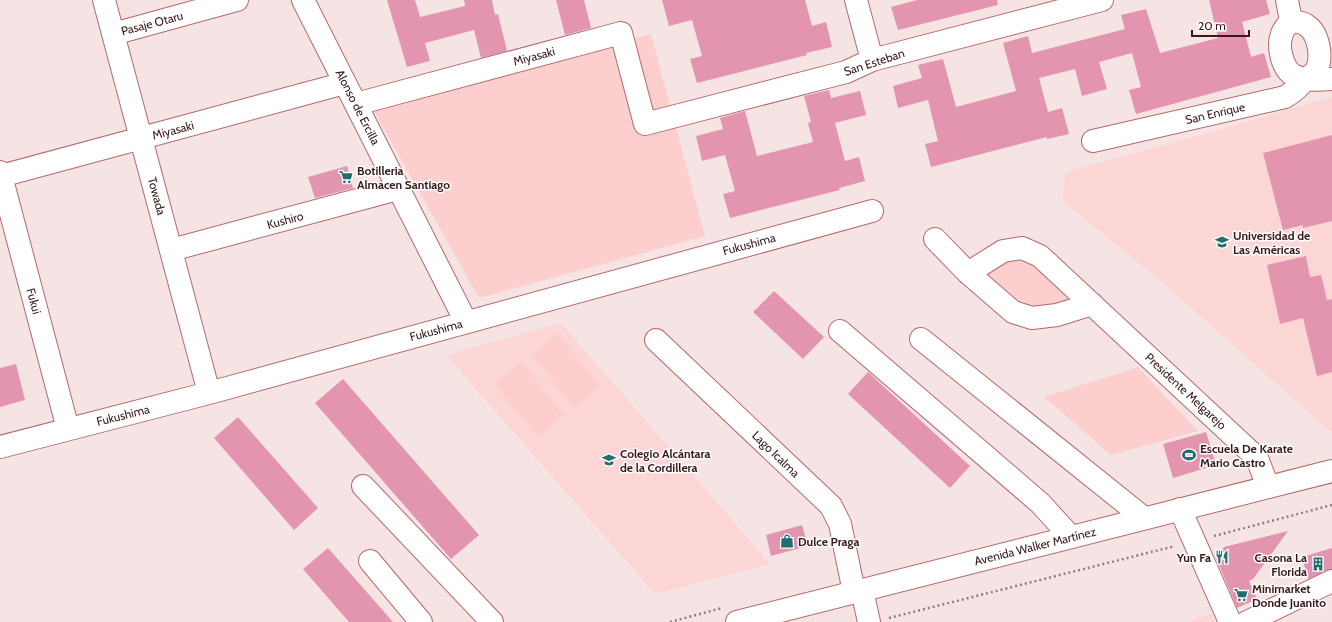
<svg xmlns="http://www.w3.org/2000/svg" width="1332" height="622" font-family="Cabin,sans-serif">
<style>
.built{fill:#fcd5d5}
.green{fill:#fccece}
.building{fill:#e395b0}
.lines{fill:none;stroke-linecap:round;stroke-linejoin:round}
.minor-casing{stroke:#b5686b;stroke-width:24}
.major-casing{stroke:#b5686b;stroke-width:24}
.path{stroke:#947c7c;stroke-width:2.5;stroke-dasharray:2 3;stroke-linecap:butt}
.minor{stroke:#fff;stroke-width:22}
.major{stroke:#fff;stroke-width:22}
.labels{text-anchor:middle;dominant-baseline:central;stroke-width:3;stroke-linejoin:round;paint-order:stroke}
.street-label{font-size:12px;fill:#38191a;stroke:#fff}
.poi-label{font-size:12px;font-weight:bold;fill:#38191a;stroke:#fff;text-anchor:start}
</style>
<rect width="100%" height="100%" fill="#f6e4e4"/>
<!-- built -->
<path class="built" d="M1332,97V433L1162,282L1063,201L1065,172L1205,134Z
M561,323L770,564L655,594L446,355Z
M1210,613L1215,622H1189Z"/>
<!-- green -->
<path class="green" d="M651,34L705,236L479,298L373,110Z
M1010,255L1028,256L1076,299L1041,308L1021,303L985,274Z
M557,334L601,386L575,408L532,355Z
M521,362L564,415L538,437L494,384Z
M1138,367L1198,431L1111,455L1044,397Z"/>
<!-- building -->
<path class="building" d="M387,0H415L420,17L465,6L464,0H492L495,15L498,14L507,51L481,58L474,30L425,43L430,61L407,67Z
M556,0H584L591,28L565,35Z
M662,0H805L812,26L826,22L832,47L806,53L807,55L697,83L690,59L702,56L692,20L669,26Z
M917,0H997L998,5L898,30L891,7Z
M1209,0H1266L1270,14L1242,22L1251,57L1264,53L1271,77L1136,114L1129,90L1141,87L1132,53L1099,62L1107,89L1082,96L1075,69L1039,78L1048,112L1062,108L1069,134L1047,139V137L931,167L925,144L938,141L928,100L898,108L893,86L922,78L918,65L943,59L956,107L1016,91L1003,43L1028,36L1032,53L1125,29L1121,15L1146,9L1160,53L1218,38Z
M829,90L831,98L860,91L866,115L835,123L845,161L859,157L865,181L839,188L840,190L730,218L723,194L735,191L725,155L702,161L696,136L723,129L720,118L745,111L757,156L813,142L808,123L811,122L804,96Z
M1332,135V221L1303,228V225L1283,230L1263,153Z
M347,166L353,188L315,198L308,177Z
M1306,256L1310,277L1321,275L1327,300L1332,299V372L1317,376L1303,318L1280,324L1267,265Z
M774,291L824,337L803,359L753,312Z
M16,364L25,400L0,407V368Z
M868,372L970,466L950,488L848,394Z
M343,379L479,535L451,559L315,403Z
M238,417L318,508L294,530L214,438Z
M1206,432L1216,465L1173,478L1163,444Z
M802,525L808,546L771,556L766,535Z
M1288,531L1253,579L1249,581L1257,599L1237,608L1216,558L1224,547Z
M328,548L393,622H349L303,569Z
M1332,548V569L1308,579L1302,557Z"/>
<g class="lines">
<!-- minor casing -->
<g class="minor-casing">
<path id="minor" d="M104,0L209,393
M303,0L466,322
M856,0L872,60
M1287,0L1291,21C1288,25 1283,29 1282,34C1277,46 1282,70 1295,76C1306,81 1320,80 1332,79
M113,34L237,0
M356,104L621,33L645,124L846,72L872,60L1102,0
M1093,141L1285,97C1297,90 1297,88 1306,79C1309,76 1314,74 1316,71C1323,58 1319,33 1306,25C1302,22 1295,22 1291,21
M0,172L68,429
M1,176L345,83
M935,239L968,273L1013,312L1032,318L1057,315L1092,304
M171,250L398,189
M968,273L1003,251L1022,248L1040,256L1257,458L1268,487
M840,331L1040,503L1071,537
M921,339L1144,518
M656,340L831,506L840,524L854,592
M0,447L209,393L872,211
M363,486L492,622
M1180,509L1230,622
M370,561L421,622
M862,590L869,622
M1247,622L1332,581"/>
</g>
<!-- major casing -->
<g class="major-casing">
<path id="major" d="M737,622L1332,471"/>
</g>
<!-- path -->
<path class="path" d="M1214,536L1332,505
M889,618L1175,546
M670,622L722,608"/>
<!-- minor -->
<use href="#minor" class="minor"/>
<!-- major -->
<use href="#major" class="major"/>
</g>
<!-- icons -->
<defs>
<g id="supermarket-bare" transform="scale(1.08)"><path d="M-6-5.5h2.5l.6 2H6L4.5 2H-2.5L-4.4-4H-6ZM-1.5 3.2a1.3 1.3 0 1 0 .1 0ZM3 3.2a1.3 1.3 0 1 0 .1 0Z" fill="#216d6f" stroke="#fff" stroke-width="2.5" paint-order="stroke"/></g>
<g id="university-bare" transform="scale(1.08)"><path d="M0-5L7-2L0 1L-7-2ZM-4 1L0 2.5L4 1V4Q0 6-4 4Z" fill="#216d6f" stroke="#fff" stroke-width="2.5" paint-order="stroke"/></g>
<g id="stadium-bare" transform="scale(1.08)"><path d="M0-5a6.5 5 0 1 0 0 10a6.5 5 0 1 0 0-10ZM-3.5-1.8h7v3.6h-7Z" fill="#216d6f" stroke="#fff" stroke-width="2.5" paint-order="stroke"/></g>
<g id="school-bare" transform="scale(1.08)"><path d="M0-5L7-2L0 1L-7-2ZM-4 1L0 2.5L4 1V4Q0 6-4 4Z" fill="#216d6f" stroke="#fff" stroke-width="2.5" paint-order="stroke"/></g>
<g id="shop-bare" transform="scale(1.08)"><path d="M-5-2.5h2.3a2.7 3.5 0 0 1 5.4 0H5L5.5 6h-11ZM-1.5-2.5h3a1.5 2.3 0 0 0-3 0Z" fill="#216d6f" stroke="#fff" stroke-width="2.5" paint-order="stroke"/></g>
<g id="restaurant-bare" transform="scale(1.08)"><path d="M-5-6h1v4h1v-4h1v4h1v-4h1v5L-1.5 .5V6h-2V.5L-5-1ZM5-6V6H3V1.5H1.5Q1.5-4 5-6Z" fill="#216d6f" stroke="#fff" stroke-width="2.5" paint-order="stroke"/></g>
<g id="building-bare" transform="scale(1.08)"><path d="M-4-6H4V6H1V3H-1V6H-4ZM-2.5-4.3h1.7v1.8h-1.7ZM.8-4.3h1.7v1.8H.8ZM-2.5-1h1.7V.8h-1.7ZM.8-1h1.7V.8H.8Z" fill="#216d6f" stroke="#fff" stroke-width="2.5" paint-order="stroke"/></g>
</defs>
<g fill-rule="evenodd">
<use href="#supermarket-bare" x="346" y="177"/>
<use href="#university-bare" x="1222" y="242"/>
<use href="#stadium-bare" x="1189" y="455"/>
<use href="#school-bare" x="609" y="460"/>
<use href="#shop-bare" x="787" y="541"/>
<use href="#restaurant-bare" x="1222" y="557"/>
<use href="#building-bare" x="1318" y="564"/>
<use href="#supermarket-bare" x="1241" y="595"/>
</g>
<g class="labels">
<!-- street labels -->
<g class="street-label">
<text transform="translate(152 23) rotate(-15)">Pasaje Otaru</text>
<text transform="translate(534 56) rotate(-15)">Miyasaki</text>
<text transform="translate(874 62) rotate(-18)">San Esteban</text>
<text transform="translate(358 107) rotate(63)">Alonso de Ercilla</text>
<text transform="translate(1215 113) rotate(-13)">San Enrique</text>
<text transform="translate(173 130) rotate(-15)">Miyasaki</text>
<text transform="translate(157 196) rotate(75)">Towada</text>
<text transform="translate(285 220) rotate(-15)">Kushiro</text>
<text transform="translate(749 244) rotate(-15)">Fukushima</text>
<text transform="translate(34 301) rotate(75)">Fukui</text>
<text transform="translate(436 330) rotate(-15)">Fukushima</text>
<text transform="translate(1186 391) rotate(43)">Presidente Melgarejo</text>
<text transform="translate(123 415) rotate(-14)">Fukushima</text>
<text transform="translate(776 454) rotate(44)">Lago Icalma</text>
<text transform="translate(1035 546) rotate(-14)">Avenida Walker Martínez</text>
</g>
<!-- poi labels -->
<g class="poi-label">
<text x="357" y="170">Botilleria<tspan x="357" dy="14">Almacen Santiago</tspan></text>
<text x="1233" y="235">Universidad de<tspan x="1233" dy="14">Las Américas</tspan></text>
<text x="1200" y="448">Escuela De Karate<tspan x="1200" dy="14">Mario Castro</tspan></text>
<text x="620" y="453">Colegio Alcántara<tspan x="620" dy="14">de la Cordillera</tspan></text>
<text x="798" y="541">Dulce Praga</text>
<text x="1211" y="557" text-anchor="end">Yun Fa</text>
<text x="1307" y="557" text-anchor="end">Casona La<tspan x="1307" dy="14">Florida</tspan></text>
<text x="1252" y="588">Minimarket<tspan x="1252" dy="14">Donde Juanito</tspan></text>
</g>
</g>
<!-- scale -->
<path d="M1192 30v6h57v-6" fill="none" stroke="#38191a" stroke-width="2"/>
<text x="1198" y="30" font-size="12" fill="#38191a" stroke="#ffffff" stroke-width="3" paint-order="stroke">20 m</text>
</svg>
